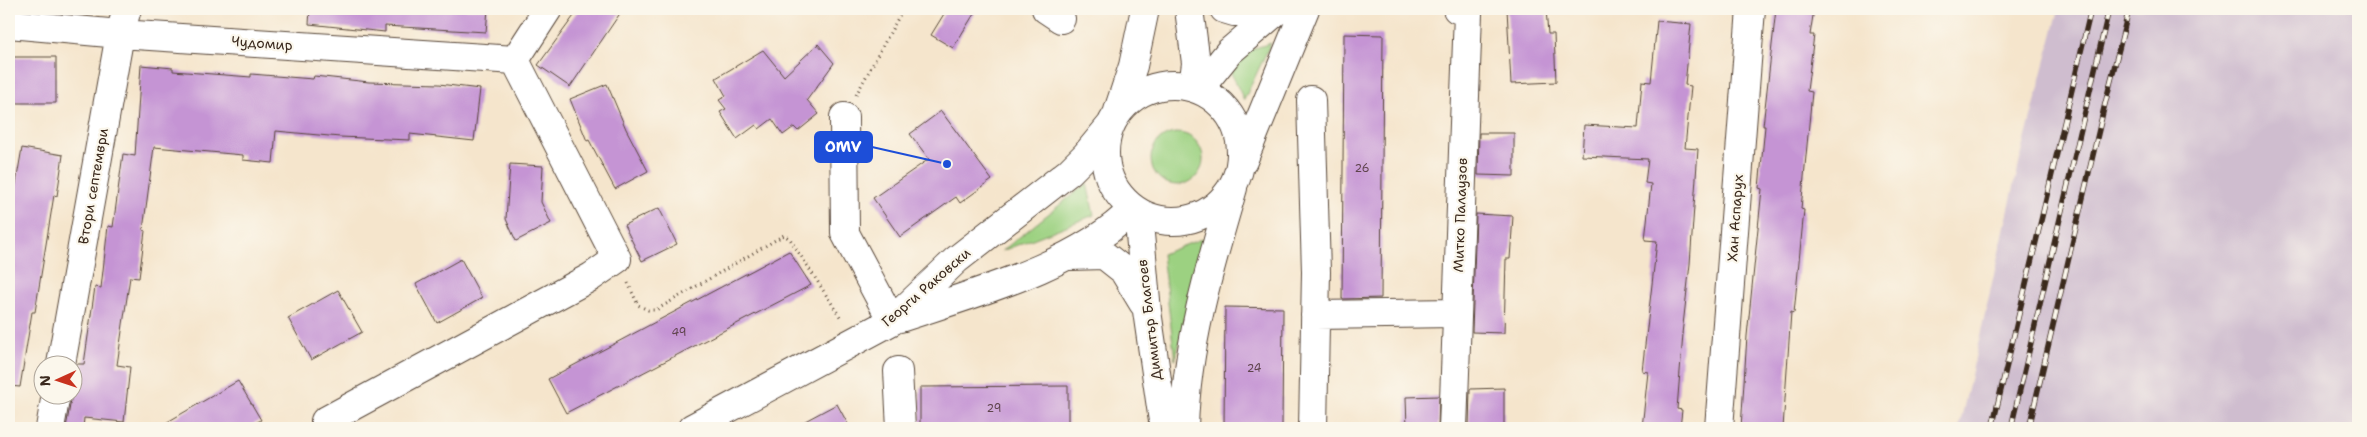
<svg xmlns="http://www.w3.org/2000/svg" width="2367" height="437" font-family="'Shantell Sans',sans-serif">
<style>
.railway{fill:#cfbdcf}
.green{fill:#9cd181;stroke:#6c7e50}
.building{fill:#c594d4}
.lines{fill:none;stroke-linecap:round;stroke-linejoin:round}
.minor-casing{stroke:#574638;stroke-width:30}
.path{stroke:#574638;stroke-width:3;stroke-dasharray:1 4;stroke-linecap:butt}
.minor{stroke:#fff;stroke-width:28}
.rail-casing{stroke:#3b2a1e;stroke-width:5.5}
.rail{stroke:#fbf7ec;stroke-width:4;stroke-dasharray:11;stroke-linecap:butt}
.labels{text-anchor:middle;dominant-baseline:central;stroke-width:4.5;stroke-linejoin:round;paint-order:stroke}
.number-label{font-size:11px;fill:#5e444c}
.street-label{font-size:14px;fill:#3b2a1e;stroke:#fbf7ec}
.leader{fill:none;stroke:#1d4ed8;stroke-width:2}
.callout-dot{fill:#1d4ed8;stroke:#fbf7ec;stroke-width:2}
.callout{fill:#1d4ed8;stroke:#1d4ed8;stroke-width:2}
.callout-label{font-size:15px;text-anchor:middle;font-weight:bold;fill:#fff}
</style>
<rect width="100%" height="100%" fill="#fbf7ec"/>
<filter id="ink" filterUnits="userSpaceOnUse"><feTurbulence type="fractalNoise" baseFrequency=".02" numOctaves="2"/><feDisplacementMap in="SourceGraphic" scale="10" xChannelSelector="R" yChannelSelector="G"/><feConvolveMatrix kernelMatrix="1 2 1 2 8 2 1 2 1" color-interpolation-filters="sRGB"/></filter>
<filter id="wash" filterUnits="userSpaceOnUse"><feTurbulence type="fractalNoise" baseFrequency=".0096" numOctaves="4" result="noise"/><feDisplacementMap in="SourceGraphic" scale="20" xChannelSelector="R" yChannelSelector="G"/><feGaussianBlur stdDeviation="1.12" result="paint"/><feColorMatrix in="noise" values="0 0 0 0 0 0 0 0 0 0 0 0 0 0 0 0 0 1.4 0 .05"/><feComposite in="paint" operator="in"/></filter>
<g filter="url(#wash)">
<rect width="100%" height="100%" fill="#f5e5cc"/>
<!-- railway -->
<path class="railway" d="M2059,9H2358V428H1959L2020,160Z"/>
<!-- green -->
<path class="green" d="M1271,43L1244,100L1229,69L1252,49Z
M1151 159a26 26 0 1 1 52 0a26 26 0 1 1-52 0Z
M1087,183L1094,215L1002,251Z
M1209,236L1175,360L1162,254Z"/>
<g id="blocks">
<!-- building -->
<path class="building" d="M310,9H488L486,32L385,26V32L309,24Z
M579,9H623L570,87L538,65Z
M947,9H977L953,48L931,35Z
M1507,9H1546L1548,34H1554L1556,82L1511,84Z
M1776,9H1814L1810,35H1814L1807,91L1812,92L1801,209L1804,210L1794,313L1791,312L1783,428H1741L1747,336L1762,189L1759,188L1765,126H1763Z
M1657,21L1691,24L1685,85L1691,86L1685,148L1698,149L1690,264L1682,334H1683L1677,409L1682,410L1680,428H1642L1648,372L1642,371L1657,241L1645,240L1651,184L1645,183L1648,159L1582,156L1584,125L1638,128L1642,81L1651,82Z
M1344,34L1383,35L1381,298L1342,299Z
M818,44L834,63L807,100L819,114L798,131L794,127L783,135L772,119L759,129L756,125L737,139L720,112L726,109L719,100L726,96L716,78L763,50L784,76Z
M9,57H56V103H9Z
M141,65L173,68V71L251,77V74L313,79L314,76L369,82L439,84L480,89L474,141L410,134V140L340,137L276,131L273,163L243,160V155L154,147L143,230L145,231L139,278L130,277L117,365L130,367L124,422L84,418L83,428H66L72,394V374L77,364H84L95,287L101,288L108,226L113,227L123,154L135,156Z
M607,84L626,129L648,171L615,189L589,140L587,141L570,99Z
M941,111L992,180L960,203L956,197L900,237L873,198L929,159L910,134Z
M1479,133H1514V176L1478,175Z
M22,148L63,155L57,196L54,195L35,312H32L20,387L9,386V224Z
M510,164L543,166L541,202L551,223L516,241L506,219Z
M659,208L677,244L642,261L624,225Z
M1476,214L1513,216L1510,259H1506L1504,333L1472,332Z
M789,251L811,285L566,413L548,379Z
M461,259L482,298L437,323L416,284Z
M338,290L362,332L311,360L288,318Z
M1225,307L1283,308L1282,428H1224Z
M238,381L261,420L246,428H157Z
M1068,386V428H920V387Z
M1504,388V428H1469L1470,389Z
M1439,396L1438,428H1407L1406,397Z
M837,404L850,428H792Z"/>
</g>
</g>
<g filter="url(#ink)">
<use href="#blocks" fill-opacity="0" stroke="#574638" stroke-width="1"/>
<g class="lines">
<!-- minor casing -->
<g class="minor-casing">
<path id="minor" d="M1046,9L1061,19
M1189,9L1196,63L1193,87
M1224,9L1234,12H1275
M9,24L120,34L515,60
M515,60L548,9
M1105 153a68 68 0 1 1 136 0a68 68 0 1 1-136 0Z
M1199,89L1229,52L1279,9
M1311,100L1316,272L1313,428
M1118,111L1133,66L1145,9
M844,117L845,233L892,321
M1243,161L1305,9
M1138,212L1147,311L1164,428
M1069,256L1104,255L1123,270L1143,303
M1315,315L1456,313
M900,318C975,293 1077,266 1133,209
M61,364L120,34L127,9
M898,371L901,428
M325,421L591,277L617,259L515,60
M50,428L56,394
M692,428L892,321L956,260L1069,172L1086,155L1110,126
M1184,428C1186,346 1210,266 1233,188
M1453,428L1468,13L1457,9
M1719,428L1751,9"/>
</g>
<!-- path -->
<path class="path" d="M856,95L903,9
M628,283L638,305L648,310H656L784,235L790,239L841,318"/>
<!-- minor -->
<use href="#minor" class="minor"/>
<!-- rail casing -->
<g class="rail-casing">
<path id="rail" d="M1992,428L2091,9
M2011,428L2109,9
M2029,428L2104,108L2129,9"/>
</g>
<!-- rail -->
<use href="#rail" class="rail"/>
</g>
</g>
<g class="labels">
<!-- number labels -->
<g class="number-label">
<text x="1362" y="168">26</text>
<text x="679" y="332">49</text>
<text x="1254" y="368">24</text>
<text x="994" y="408">29</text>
</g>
<!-- street labels -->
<g class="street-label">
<text transform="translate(262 43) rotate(4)">Чудомир</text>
<text transform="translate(93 186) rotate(-80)">Втори септември</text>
<text transform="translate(1460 215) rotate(-88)">Митко Палаузов</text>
<text transform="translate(1735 218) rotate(-86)">Хан Аспарух</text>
<text transform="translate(926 287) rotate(-41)">Георги Раковски</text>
<text transform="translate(1149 320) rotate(-97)">Димитър Благоев</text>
</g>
</g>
<!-- callouts -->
<path class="leader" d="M947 164L872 147"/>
<circle class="callout-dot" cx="947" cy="164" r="5"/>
<rect class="callout" x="815" y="132" width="57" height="30" rx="5"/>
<g class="callout-label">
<text x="843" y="152">OMV</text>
</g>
<!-- margin -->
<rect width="2367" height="437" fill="none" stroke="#fbf7ec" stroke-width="30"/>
<!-- north arrow -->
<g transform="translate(58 380) rotate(267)"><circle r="24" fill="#fbf7ec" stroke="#aea59a"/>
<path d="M0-4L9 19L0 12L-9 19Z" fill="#c8321e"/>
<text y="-8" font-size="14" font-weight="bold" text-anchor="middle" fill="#3b2a1e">N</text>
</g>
</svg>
